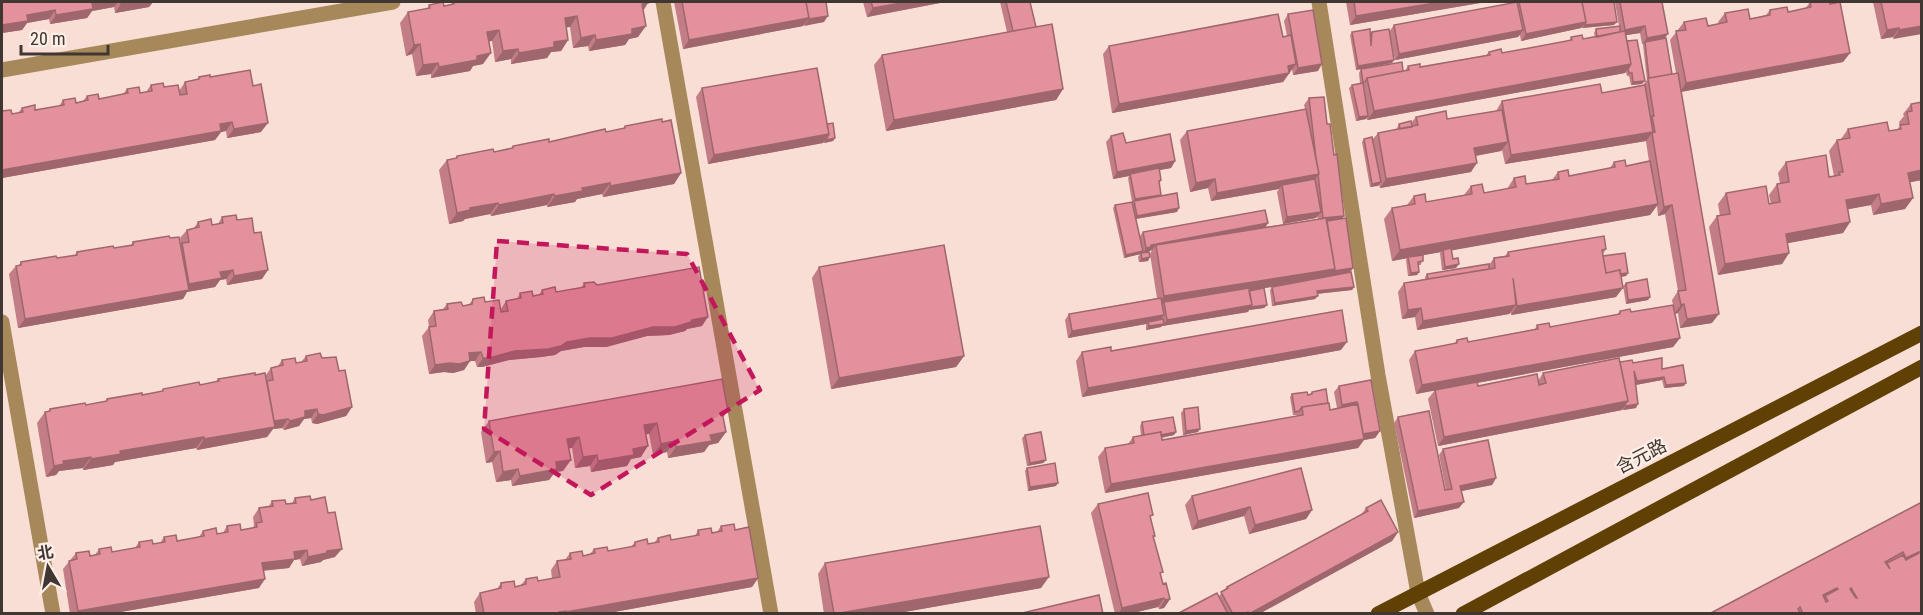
<svg xmlns="http://www.w3.org/2000/svg" width="1923" height="615" font-family="'Roboto Condensed','Noto Sans SC',sans-serif">
<style>
.lines{fill:none;stroke-linecap:round;stroke-linejoin:round}
.minor{stroke:#a7885b;stroke-width:15}
.major{stroke:#604004;stroke-width:15}
.wall{fill:#c37d86}
.shaded-wall{fill:#9f666d}
.building{fill:#e3919c;stroke:#9f666d;stroke-width:1.5;fill-rule:evenodd}
.marked{fill:#c2185b;fill-opacity:0.2;stroke:#c2185b;stroke-width:4.5;stroke-dasharray:12 8;stroke-linejoin:round}
.labels{text-anchor:middle;dominant-baseline:central;stroke-width:4.5;stroke-linejoin:round;paint-order:stroke}
.street-label{font-size:18px;fill:#403632;stroke:#feeee8}
</style>
<rect width="100%" height="100%" fill="#f8ded4"/>
<g class="lines">
<!-- minor -->
<path class="minor" d="M663,2L771,614
M1319,2L1378,375L1418,593L1427,614
M2,70L393,2
M2,322L53,614"/>
<!-- major -->
<path class="major" d="M1378,614L1922,333
M1463,614L1922,367"/>
</g>
<!-- wall -->
<path class="wall" d="M2,2H153L149,7L115,13L114,7L92,11L87,18L50,24L49,19L27,23L22,30L2,33Z
M453,2H648L643,11L638,37L629,39L625,45L589,51L588,46L573,48L570,27H566L568,40L561,51L551,52L547,58L511,64V59L495,62L492,41H489L483,64L473,66L470,71L431,78V74L416,76L412,54L406,56L400,23L408,12L427,9L429,5L444,6L451,4Z
M674,2H826L824,22L804,25L803,26L683,49Z
M863,2H945L867,17Z
M1000,2H1030L1036,27L1063,89L1056,100L886,131L874,65L882,55L1007,32Z
M1346,2H1486L1350,25Z
M1519,2L1614,25L1582,28V27L1581,28L1521,41L1520,35L1518,37L1395,60L1389,32L1394,25L1518,4Z
M1615,2H1662L1665,38L1672,74L1676,73L1670,40L1684,22L1708,26L1719,24L1718,22L1725,13L1750,19L1766,15L1770,10L1788,12L1805,9L1810,2L1850,53L1843,62L1681,92L1712,323L1680,328L1678,313L1675,314L1680,338L1673,347L1477,383L1478,386L1538,381L1543,373L1620,362L1633,363L1662,369L1684,386L1664,388L1662,380L1636,385V408L1623,410V408L1622,410L1438,446L1428,399L1435,390L1440,389L1416,394L1409,360L1415,351L1454,344L1457,340L1468,342L1535,329L1537,325L1550,327L1617,315L1620,311L1631,312L1673,305L1672,300L1678,291L1665,214L1658,216L1657,206L1650,215L1451,250L1453,259L1456,268L1442,270L1440,253L1441,252L1423,255L1421,265H1418L1419,272L1417,275L1408,276L1406,260L1407,258L1392,261L1384,219L1392,208L1407,205L1414,196L1426,202L1464,195L1471,186L1484,193L1507,189L1514,178L1526,184L1552,180L1558,172L1569,176L1610,168L1614,162L1626,166L1649,161L1646,142V141L1505,164L1502,150L1501,151L1476,156L1471,172L1380,188L1379,185L1370,187L1362,142L1364,139H1373L1378,133L1397,129V128L1399,124L1411,123L1416,117L1447,119L1496,111L1502,101L1602,93L1643,85L1647,80L1643,45V44H1642L1640,33L1626,35L1627,41L1642,84L1631,85L1629,76H1627L1626,72L1625,73L1367,120V118L1366,119L1356,121L1349,88L1352,85L1360,83L1359,73L1361,69L1403,71H1405L1408,66L1420,67L1486,55L1489,52L1502,53L1569,41L1571,37L1583,39L1595,37L1594,33L1596,29L1619,26Z
M1873,2H1922L1893,39V37L1881,39Z
M1288,14L1318,71L1293,75L1292,69L1283,82L1112,113L1103,54L1109,46L1287,36L1284,21Z
M1352,32L1370,34L1372,32L1394,60L1392,63L1356,70L1350,35Z
M199,77H210L261,132L227,138L226,131L221,132L215,140L2,178V111L12,114L18,113L22,108L35,110L59,106L63,100L76,103L83,101L87,96L99,99L123,94L127,89L140,93L146,92L151,85L179,91L185,82L197,80Z
M702,88L827,124L835,138L833,141L824,143L823,142V143L708,164L696,97Z
M1309,98L1327,124L1334,155L1344,216L1342,218L1353,268L1350,272L1354,287L1352,290L1317,294L1315,299L1272,306L1270,290L1272,287L1275,286L1249,290L1267,305L1264,308L1249,310L1248,312L1162,326L1161,327L1146,330V324L1068,338L1065,320L1069,314L1157,298L1150,254L1152,250L1148,252V261L1139,262L1138,257L1140,254L1124,258L1113,208L1115,205L1132,202L1128,178L1129,176L1113,179L1106,142L1111,136L1126,143L1175,161L1171,168L1160,170L1161,180L1160,183V196L1177,212L1136,219L1140,236L1143,232L1265,227L1318,219L1317,216L1316,218L1283,224L1277,192L1279,189L1211,201L1208,188L1190,192L1180,140L1187,131L1305,109L1304,105Z
M1911,104L1922,180L1910,182L1913,198L1905,209L1873,215L1871,205L1848,209L1850,222L1843,233L1787,243L1789,253L1782,264L1718,275L1709,227L1717,216H1720L1718,204L1726,193L1769,204H1771L1769,195L1777,184L1780,183L1778,173L1786,162L1829,177L1834,176L1829,151L1837,140L1841,139L1848,129L1889,131L1897,130L1900,126L1899,122L1904,116L1903,114Z
M625,126L681,173L674,184L603,197L602,194L577,199L575,202L547,207V205L491,216L490,214L465,219L463,221L449,224L439,170L447,160L456,158L457,156L494,152L511,148L513,146L549,142L606,132L623,129Z
M222,217L237,220L262,279L227,285L226,279L220,280L215,287L187,292L183,299L18,328L9,274L16,266L19,265L21,262L57,258L75,255L77,252L114,248L131,245L133,242L170,238L181,245L180,238L187,230L194,228L198,222L212,225L218,224Z
M1606,249L1603,254V256L1628,273L1626,276L1621,277L1616,297L1511,315V313L1509,314L1417,330L1415,317L1402,319L1398,292L1404,283L1425,279V277L1427,274L1489,265L1494,258L1505,256L1508,252Z
M819,267L964,356L956,367L831,389L812,278Z
M584,283L597,285L702,326L687,329L685,331L669,335L647,336L606,347H584L561,351L555,355L541,357L509,360L482,367H477L475,361H470L464,370L453,373L444,372L429,374L422,336L429,327L428,320L434,311L443,309L447,304L463,306L469,305L473,299L485,302L501,309L506,301L517,299L520,293L533,296L539,295L542,290L556,292L581,288Z
M1626,283L1650,297L1648,300L1626,304L1623,286Z
M1341,350L1082,397L1076,361L1082,352L1111,351Z
M306,356L322,358L339,371L352,407L346,416L317,424L312,423L311,418L304,419L299,426L284,430L282,428L273,429L267,437L197,450L196,448L115,462L113,465L83,470V468L59,471L56,475L46,477L37,423L45,412H48L50,409L86,405L105,402L107,399L142,395L161,392L163,389L200,385L216,382L218,379L255,375H266L271,368L278,366L282,360L296,363L301,362Z
M1371,380L1380,431L1375,438L1364,440L1358,448L1105,493L1098,457L1105,448L1128,444L1133,437L1141,436L1140,426L1142,422L1176,432L1174,435L1162,438V440L1296,417L1297,415H1293L1290,397L1292,394L1308,395L1310,394L1312,392L1328,403L1330,410L1337,408L1334,392L1339,386Z
M1184,409L1198,432L1183,435L1181,413Z
M723,417L726,432L718,443L709,445L704,452L668,458L667,452L653,455L649,434H646L641,457L631,459L627,466L591,472L590,466L575,468L572,448H568L563,471L555,472L549,480L512,486L511,480L496,482L492,462L486,463L481,432L489,421Z
M1398,417L1445,490H1446L1439,455L1443,449L1496,478L1492,485L1462,491L1459,508L1414,518L1394,423Z
M1025,435L1046,460L1043,463L1027,466L1022,438Z
M1027,468L1056,486L1028,491L1025,471Z
M1192,496L1312,510L1306,519L1249,534L1244,516L1192,530L1185,505Z
M295,498L311,500L335,557L323,560L321,562L302,566L300,559L294,560L289,568L263,571L259,588L109,614H70L63,569L76,553L90,556L95,555L99,549L112,552L135,548L139,542L153,544L160,543L164,537L177,541L199,537L203,531L217,534L223,533L227,526L241,530L253,528L254,525L253,517L259,508L269,506L272,501L286,504L292,503Z
M1922,502V614H1709Z
M1098,504L1151,519L1155,536L1153,538L1161,575L1163,584L1170,599L1164,608L1159,609L1158,607L1129,614H1115L1091,513Z
M1366,508L1398,532L1392,541L1259,614H1177L1219,596L1227,587L1361,515Z
M721,526L735,530L758,578L752,587L603,614H476L474,602L480,593L497,589L501,583L515,587L521,585L526,579L538,581L552,579L551,570L557,561L565,560L570,553L583,556L590,554L594,549L608,551L631,547L635,542L648,544L654,543L658,538L671,540L695,536L698,530L712,533L717,532Z
M825,563L1041,588L893,614H824L818,574Z"/>
<!-- shaded-wall -->
<path class="shaded-wall" d="M100,2H118L114,7L92,11L87,18L50,24L56,15L92,3Z
M136,2H153L149,7L115,13L121,4Z
M907,2H945L867,17L873,8Z
M1441,2H1486L1350,25L1356,16Z
M648,3L641,14L642,4Z
M55,10L49,19L27,23L22,30L2,33V25L27,15Z
M577,16L570,27L557,29L565,18Z
M828,16L824,22L804,26L809,19Z
M809,18L803,26L683,49L689,40Z
M1586,22L1581,28L1521,41L1526,34Z
M1617,22L1614,25L1582,28L1585,25Z
M646,26L638,37L629,39L625,45L589,51L596,40L632,29Z
M1645,26L1640,33L1621,36L1625,30Z
M1922,26V34L1893,39L1899,30Z
M1899,28L1893,37L1881,39L1887,30Z
M499,30L492,41L479,43L487,32Z
M1523,30L1518,37L1395,60L1399,54Z
M1668,34L1663,40L1645,42L1642,44L1647,38Z
M595,35L588,46L573,48L581,38Z
M568,40L561,51L551,52L547,58L511,64L519,53L554,42Z
M420,44L412,54L406,56L414,45Z
M518,49L511,59L495,62L503,51Z
M491,53L483,64L473,66L470,71L431,78L439,67L477,56Z
M1850,53L1843,62L1680,92L1686,83Z
M1394,60L1392,63L1356,70L1358,66Z
M438,63L431,74L416,76L423,65Z
M1296,64L1283,82L1112,113L1119,104Z
M1322,64L1318,71L1293,75L1298,68Z
M1631,64L1625,73L1367,120L1374,111Z
M1645,81L1642,84L1631,85L1633,82Z
M1063,89L1056,100L886,131L894,120Z
M1368,116L1366,119L1356,121L1359,117Z
M232,122L226,131L221,132L215,140L2,178V170Z
M268,123L261,132L227,138L234,129Z
M1653,132L1646,141L1505,164L1511,155Z
M829,134L823,143L708,164L714,155Z
M835,138L833,141L824,143L826,140Z
M1508,142L1501,151L1468,157L1474,148Z
M1175,161L1171,168L1131,175L1130,174L1129,176L1113,179L1117,172Z
M1477,163L1471,172L1380,188L1386,179Z
M1922,170V180L1901,184L1908,173Z
M681,173L674,184L603,197L610,186Z
M1319,174L1312,183L1282,185L1279,189L1211,201L1217,193Z
M1215,179L1208,188L1190,192L1196,183Z
M1381,182L1378,186L1370,187L1372,184Z
M610,183L602,194L577,199L575,202L547,207L555,196L582,188Z
M554,194L547,205L491,216L499,205Z
M1879,194L1871,205L1839,211L1846,200Z
M1161,195L1159,198L1134,201L1132,203L1135,199Z
M1913,198L1905,209L1873,215L1881,204Z
M498,203L490,214L465,219L463,221L449,224L457,213L470,208Z
M1658,204L1650,215L1443,252V250L1441,252L1392,261L1400,250Z
M1672,205L1665,214L1658,216L1664,207Z
M1179,208L1177,212L1134,219L1137,216Z
M1321,212L1316,218L1283,224L1287,217Z
M1344,216L1340,222L1327,223L1323,218Z
M1850,222L1843,233L1778,245L1786,234Z
M1268,223L1264,230L1156,245L1152,250L1149,251L1147,254L1142,255L1146,248L1151,245Z
M1143,251L1141,254L1124,258L1126,255Z
M1789,253L1782,264L1718,275L1725,264Z
M1150,257L1148,261L1139,262L1142,259Z
M1459,264L1456,268L1442,270L1445,267Z
M1353,268L1349,274L1328,278L1164,304V302L1163,304L1158,305L1164,296L1335,269Z
M233,270L226,279L220,280L215,287L187,292L183,299L18,328L25,319L185,290L189,284L220,272Z
M268,270L262,279L227,285L234,276Z
M1419,272L1417,275L1408,276L1411,273Z
M1628,273L1626,276L1600,280L1603,277Z
M1354,287L1352,290L1314,294L1317,291Z
M1623,288L1616,297L1511,315L1517,306Z
M1318,296L1315,299L1272,306L1275,303Z
M1650,297L1648,300L1626,304L1628,300Z
M1684,304L1678,313L1674,314L1681,305Z
M1252,305H1267L1264,308L1249,310L1248,312L1162,326L1167,320Z
M1516,305L1509,314L1417,330L1423,321Z
M1421,308L1415,317L1402,319L1408,310Z
M1719,314L1712,323L1680,328L1687,319Z
M1164,315L1159,322H1148L1146,324L1068,338L1072,331Z
M708,317L702,326L687,329L685,331L669,335L647,336L606,347H584L561,351L555,355L541,357L509,360L482,367H477L483,358L515,351Z
M1164,324L1161,327L1146,330L1149,326Z
M1680,338L1673,347L1416,394L1422,385Z
M1347,342L1341,350L1082,397L1088,388Z
M481,352L475,361H470L464,370L453,373L444,372L429,374L435,365L469,353Z
M964,356L956,367L831,389L839,378Z
M1664,377L1662,380L1635,385L1637,381Z
M1686,383L1684,386L1664,388L1666,385Z
M1628,401L1622,410L1438,446L1444,437Z
M1357,402L1353,409L1337,411L1342,405Z
M1638,404L1636,408L1623,410L1626,406Z
M352,407L346,416L317,424L312,423L318,414Z
M317,409L311,418L304,419L299,426L284,430L290,421L305,411Z
M728,411L720,421L722,412Z
M288,419L282,428L273,429L267,437L197,450L204,439L273,421Z
M657,423L649,434L637,436L644,425Z
M1200,429L1198,432L1183,435L1186,431Z
M1380,431L1375,438L1364,440L1358,448L1105,493L1111,484Z
M726,432L718,443L709,445L704,452L668,458L676,447L710,435Z
M1176,432L1174,435L1142,441L1145,438Z
M204,437L196,448L115,462L113,465L83,470L91,459L120,451Z
M579,437L572,448L559,450L567,439Z
M675,441L667,452L653,455L661,444Z
M648,446L641,457L631,459L627,466L591,472L598,461L633,449Z
M500,451L492,462L486,463L494,452Z
M597,455L590,466L575,468L583,457Z
M91,457L83,468L59,471L56,475L46,477L54,466L63,461Z
M571,460L563,471L555,472L549,480L512,486L520,476L556,462Z
M1046,460L1043,463L1027,466L1030,463Z
M518,469L511,480L496,482L503,472Z
M1496,478L1492,485L1456,492L1460,486Z
M1058,483L1056,486L1028,491L1030,487Z
M1464,502L1459,508L1414,518L1418,511Z
M1250,507L1244,516L1192,530L1198,521Z
M1312,510L1306,519L1249,534L1255,525Z
M1398,532L1392,541L1259,614H1249Z
M342,549L335,557L323,560L321,562L302,566L308,557L327,551Z
M307,550L300,559L294,560L289,568L256,571L262,563L294,552Z
M1049,577L1041,588L893,614H836Z
M758,578L752,587L603,614H565L566,612Z
M265,579L259,588L109,614H76L78,611Z
M1164,598L1158,607L1129,614H1118L1122,608Z
M1170,599L1164,608L1159,609L1165,600Z"/>
<!-- building -->
<path class="building" d="M2,2H100L92,3L93,9L56,15L55,10L27,15L28,21L2,25Z
M121,2H136L121,4Z
M443,2L444,6L454,4V2H648V3L642,4L646,26L632,29V34L596,40L595,35L581,38L577,16L565,18L568,40L554,42V47L519,53L518,49L503,51L499,30L487,32L491,53L477,56V60L439,67L438,63L423,65L420,44L414,45L408,12L430,8L429,5Z
M682,2H806L809,18L689,40Z
M806,2H826L828,16L809,19L808,18H809Z
M871,2H907L873,8Z
M1006,2H1030L1036,27L1013,31Z
M1354,2H1441L1356,16Z
M1517,2L1523,30L1399,54L1394,25Z
M1519,2H1582L1586,22L1526,34Z
M1582,2H1614L1617,22L1585,25L1586,22Z
M1620,2H1662L1668,34L1647,38L1645,26L1625,30Z
M1810,2H1830V4L1840,2L1850,53L1686,83L1676,31L1686,30L1684,22L1706,18L1708,26L1727,22L1725,13L1748,9L1750,19L1770,15V10L1787,7L1788,12L1811,7Z
M1881,2H1922V26L1899,30V28L1887,30Z
M1313,10L1322,64L1298,68L1288,14Z
M1278,14L1283,37L1291,35L1296,64L1288,66L1289,73L1119,104L1109,46Z
M1052,24L1063,89L894,120L882,55Z
M1620,26V32L1597,37L1596,29Z
M1370,29L1371,46L1372,32L1389,29L1394,60L1358,66L1352,32Z
M1625,31L1631,64L1374,111L1367,78L1409,70L1408,66L1420,64V67L1490,55L1489,52L1501,49L1502,53L1572,40L1571,37L1582,35L1583,39Z
M1666,38L1672,74L1649,78L1645,42Z
M1637,40L1645,81L1633,82L1632,73H1629L1628,69L1631,64L1627,41Z
M1402,62L1403,71L1367,78L1365,82H1363L1361,69Z
M817,68L829,134L714,155L702,88Z
M250,70L253,86L261,84L268,123L234,129L232,122L220,124L221,131L2,170V111L11,110L12,114L23,112L22,108L35,105V110L64,105L63,100L75,98L76,103L88,100L87,96L98,94L99,99L128,93L127,89L139,87L140,93L152,91L151,85L163,83L164,87L178,85L180,95L187,94L185,82L199,79V77L210,75V77Z
M1678,73L1719,314L1687,319L1684,304L1681,305L1678,291L1686,290L1672,205L1664,207L1652,133L1655,132L1652,116H1654L1648,78Z
M1363,83L1368,116L1359,117L1352,85Z
M1600,84L1602,93L1645,85L1653,132L1511,155L1502,101Z
M1324,97L1327,124H1330L1334,155L1337,154L1344,216L1323,218L1318,174H1319L1316,158L1309,98Z
M1922,102V170L1908,173L1913,198L1881,204L1879,194L1846,200L1850,222L1786,234L1789,253L1725,264L1717,216L1730,214L1726,193L1766,186L1769,204L1780,202L1777,184L1789,182L1786,162L1826,155L1829,177L1840,175L1839,172H1843L1837,140L1850,138L1848,129L1887,122L1889,131L1901,129L1900,125L1909,124L1907,112L1912,111L1911,104Z
M1306,109L1319,174L1217,193L1215,179L1196,183L1187,131Z
M1502,110L1508,142L1474,148L1477,163L1386,179L1378,133L1418,125L1416,117L1446,111L1447,119Z
M662,119V122L671,120L681,173L610,186V183L582,188L583,191L555,196L554,194L499,205L498,203L470,208V210L457,213L447,160L457,158V156L493,149L494,152L513,148V146L549,139V142L605,129L606,132L625,128V126Z
M1411,121L1412,127L1400,129L1399,124Z
M833,123L835,138L826,140L829,134L827,124Z
M1123,133L1126,143L1170,134L1175,161L1117,172L1111,136Z
M1372,137L1381,182L1372,184L1364,139Z
M1625,160L1626,166L1650,161L1658,204L1400,250L1392,208L1415,204L1414,196L1425,194L1426,202L1472,194L1471,186L1482,184L1484,193L1516,187L1514,178L1525,176L1526,184L1559,179L1558,172L1568,170L1569,176L1615,167L1614,162Z
M1159,168L1161,180L1159,181L1161,195L1135,199L1130,174Z
M1315,179L1321,212L1287,217L1282,185Z
M1177,193L1179,208L1137,216L1134,201Z
M1132,202L1143,251L1126,255L1115,205Z
M1265,210L1268,223L1151,245V247L1146,248L1143,232Z
M236,215L237,220L252,218L254,233L261,232L268,270L234,276L233,270L220,272L222,278L189,284L182,243L189,242L187,230L199,227L198,222L211,219L212,225L223,223L222,217Z
M1326,218L1335,269L1164,296L1156,245Z
M1346,218L1353,268L1334,271L1335,269L1327,221Z
M169,236L170,238L179,237L189,290L25,319L16,266L21,265V262L56,256L57,258L77,255V252L113,246L114,248L133,245V242Z
M1604,236L1606,249L1602,250L1606,273L1620,270L1623,288L1517,306L1513,278L1516,305L1423,321L1421,308L1408,310L1404,283L1495,268L1494,258L1509,256L1508,252Z
M944,245L964,356L839,378L819,267Z
M1451,248L1453,259L1458,258L1459,264L1445,267L1443,250Z
M1149,252L1150,257L1142,259L1141,253Z
M1625,253L1628,273L1620,274V270L1606,273L1603,256Z
M1423,255V261L1418,262L1419,272L1411,273L1408,257Z
M1489,264V269L1428,279L1427,274Z
M699,267L708,317L692,320L691,322L675,327H653L612,338H590L567,342L561,346L548,349L515,351L489,358H483L481,352L469,353L470,361L459,364L450,363L435,365L429,327L436,326L434,311L448,309L447,304L461,302L463,306L472,304L473,299L484,297L485,302L499,300L501,312L508,311L506,301L521,298L520,293L532,291L533,296L543,294L542,290L555,287L556,292L585,287L584,283L594,282L597,285Z
M1351,272L1354,287L1317,291L1318,296L1275,303L1272,287Z
M1647,279L1650,297L1628,300L1626,283Z
M1249,288L1252,305L1167,320L1164,302Z
M1264,288L1267,305L1251,307L1252,305L1249,291Z
M1161,298L1164,315L1072,331L1069,314Z
M1673,305L1680,338L1422,385L1415,351L1457,343V340L1467,338L1468,342L1538,329L1537,325L1549,323L1550,327L1620,314V311L1630,309L1631,312Z
M1342,310L1347,342L1088,388L1082,352L1111,347V351Z
M1163,319L1164,324L1149,326L1148,322Z
M320,353L322,358L336,357L339,371L345,370L352,407L323,415L318,414L317,409L305,411V417L290,421L288,419L274,421L267,381L273,380L271,368L283,365L282,360L295,358L296,363L307,361L306,356Z
M1619,358L1628,401L1444,437L1435,390L1477,382L1478,386L1537,374L1539,385L1546,383L1543,373Z
M1662,358V369L1683,365L1686,383L1666,385L1664,377L1637,381L1634,371L1638,404L1626,406L1625,404L1628,401L1620,362L1632,360L1633,363Z
M255,373V375L265,373L275,427L204,439V437L120,451L121,454L91,459V457L63,461L64,464L54,466L45,412L50,411V409L85,403L86,405L107,401V399L142,393V395L163,391V389L199,382L200,385L219,381L218,379Z
M722,379L728,411L722,412L726,432L710,435L712,441L676,447L675,441L661,444L657,423L644,425L648,446L633,449L634,455L598,461L597,455L583,457L579,437L567,439L571,460L556,462L557,469L520,476L518,469L503,472L500,451L494,452L489,421Z
M1371,380L1380,431L1363,434L1357,402L1342,405L1339,386Z
M1326,389L1328,403L1302,407L1299,411L1295,412L1292,394L1307,392L1308,395L1312,394V392Z
M1329,403L1330,410L1358,404L1364,439L1111,484L1105,448L1134,443L1133,437L1161,432L1162,440L1303,415L1302,407Z
M1198,407L1200,429L1186,431L1184,409Z
M1429,411L1445,490L1452,489L1443,449L1488,440L1496,478L1460,486L1464,502L1418,511L1398,417Z
M1173,417L1176,432L1161,435V432L1144,435L1142,422Z
M1041,432L1046,460L1030,463L1025,435Z
M1055,463L1058,483L1030,487L1027,468Z
M1301,468L1312,510L1255,525L1250,507L1198,521L1192,496Z
M1148,493L1153,515L1150,516L1155,536H1153L1163,572L1160,573L1163,584L1166,583L1170,599L1165,600L1164,598L1122,608L1098,504Z
M310,496L311,500L325,497L328,513L335,512L342,549L327,551V553L308,557L307,550L294,552L295,559L262,563L265,579L78,611L69,561L77,559L76,553L89,551L90,556L100,554L99,549L111,547L112,552L140,547L139,542L152,540L153,544L165,542L164,537L176,535L177,541L204,536L203,531L216,528L217,534L228,532L227,526L240,524L241,530L257,527L256,523L262,522L259,508L273,506L272,501L285,500L286,504L296,503L295,498Z
M1381,500L1398,532L1249,614L1248,612L1244,614H1233L1221,592L1228,588L1227,587L1368,511L1366,508Z
M1922,502V614H1803L1800,607L1798,609L1801,614H1709ZM1903,552L1906,558L1919,552V553L1906,560L1903,555L1887,563L1890,569L1885,562ZM1837,588L1838,589L1825,596L1828,601L1826,602L1823,595ZM1851,588L1857,598H1856L1850,589Z
M734,524L735,530L749,527L758,578L566,612V611L559,612V614H484L480,593L501,588V583L514,581L515,587L526,584V579L537,577L538,581L560,577L557,561L571,559L570,553L582,551L583,556L595,553L594,549L607,547L608,551L635,546V542L647,539L648,544L659,542L658,538L670,535L671,540L699,535L698,530L711,528L712,533L722,531L721,526Z
M1040,526L1049,577L834,614L825,563Z
M1217,593L1228,614H1177Z
M1099,595L1103,614H1018Z"/>
<!-- marked area -->
<path class="marked" d="M497,241L687,254L760,390L591,495L484,429Z"/>
<g class="labels">
<!-- street labels -->
<g class="street-label">
<text transform="translate(1641 456) rotate(-27)">含元路</text>
</g>
</g>
<!-- border -->
<rect width="1923" height="615" fill="none" stroke="#403632" stroke-width="6"/>
<!-- north arrow -->
<g transform="translate(48 567) rotate(350)" stroke="#feeee8" stroke-width="4.5" paint-order="stroke">
<path d="M0-4.5L10 22L0 15L-10 22Z" fill="#403632"/>
<text y="-9" font-size="16" font-weight="bold" text-anchor="middle" fill="#403632">北</text>
</g>
<!-- scale -->
<path d="M21 45v9h87v-9" fill="none" stroke="#403632" stroke-width="3"/>
<text x="30" y="45" font-size="18" fill="#403632" stroke="#feeee8" stroke-width="4.5" paint-order="stroke">20 m</text>
</svg>
